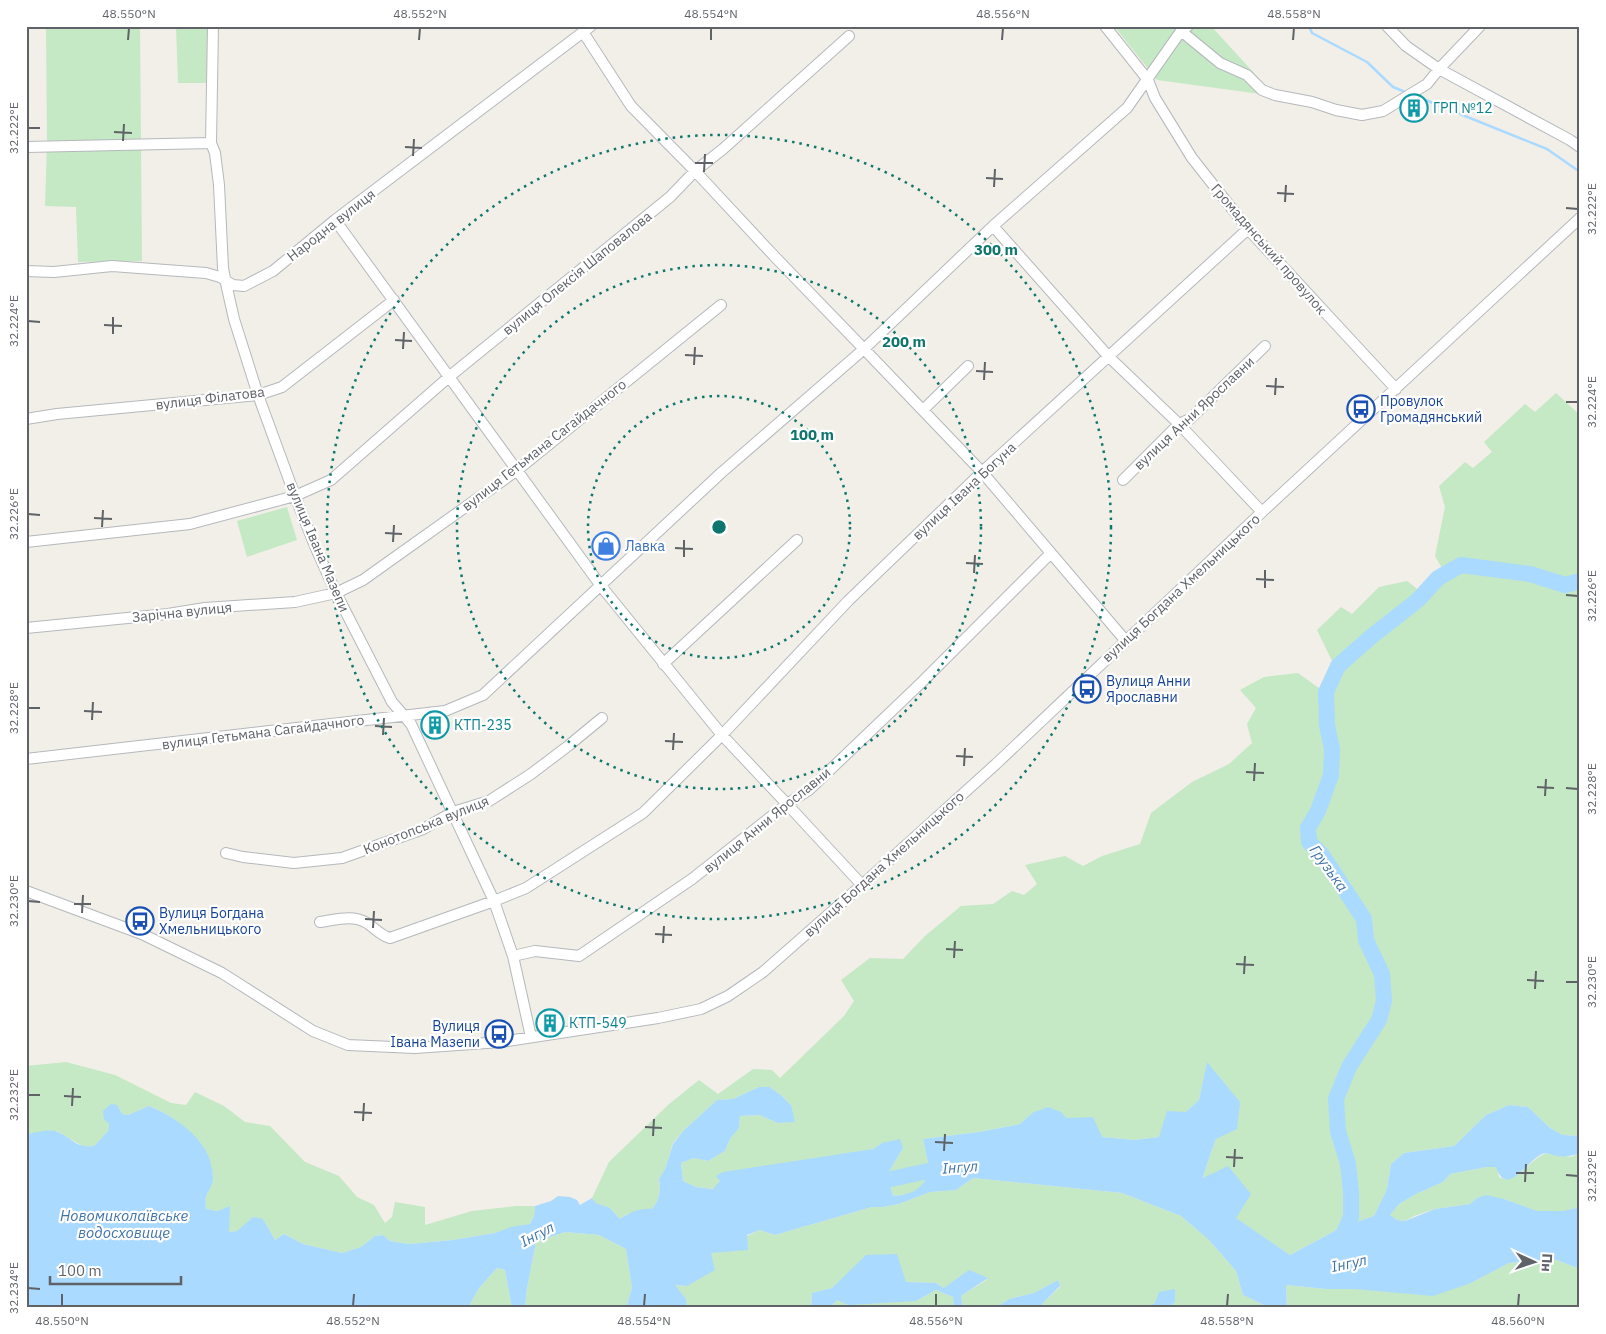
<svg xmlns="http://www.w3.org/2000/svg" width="1606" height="1334" font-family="'IBM Plex Sans',sans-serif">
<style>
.green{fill:#c5e8c5}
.water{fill:#aadaff}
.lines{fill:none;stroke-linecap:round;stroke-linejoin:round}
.stream{stroke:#aadaff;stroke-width:2.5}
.river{stroke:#aadaff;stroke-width:16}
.minor-casing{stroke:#b5b8bc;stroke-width:12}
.minor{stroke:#fff;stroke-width:10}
.ticks{fill:none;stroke:#5f6368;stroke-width:2}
.ring{fill:none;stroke:#0f766e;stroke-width:2.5;stroke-dasharray:2.5 5}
.labels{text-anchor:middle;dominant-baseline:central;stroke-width:4.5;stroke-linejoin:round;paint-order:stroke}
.culture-label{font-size:14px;fill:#0d838f;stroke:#fff;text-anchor:start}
.street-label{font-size:14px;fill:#5f6368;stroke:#fff}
.transit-label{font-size:14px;fill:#164399;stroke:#fff;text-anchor:start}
.shop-label{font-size:14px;fill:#366cbe;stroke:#fff;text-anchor:start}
.water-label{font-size:15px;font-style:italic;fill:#4174aa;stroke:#fff}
.centre{fill:#0f766e;stroke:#fff;stroke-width:2.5}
.ring-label{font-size:15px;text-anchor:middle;font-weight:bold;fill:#0f766e;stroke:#fff;stroke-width:4.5;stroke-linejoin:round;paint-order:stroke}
.neatline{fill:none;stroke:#5f6368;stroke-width:2}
.ticks-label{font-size:12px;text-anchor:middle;fill:#5f6368}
</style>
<rect width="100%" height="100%" fill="#f1efe8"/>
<!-- green -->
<path class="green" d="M46,26H140L142,261L78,262L76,207L45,206L47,144Z
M176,26H216V83H178Z
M1114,26H1211L1275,96L1157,80Z
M1556,393L1580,415V1136L1563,1135L1550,1128L1528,1107L1509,1105L1486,1115L1454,1146L1404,1153L1391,1164L1387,1189L1374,1216L1342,1227L1290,1255L1235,1218L1203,1179L1210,1155L1216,1139L1207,1063L1199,1100L1160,1137L1135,1140L1102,1137L1065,1118L1032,1113L1020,1124L979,1132L923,1139L930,1172C920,1192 914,1194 893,1196L887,1175L903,1148L882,1143L873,1149L720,1181L714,1189L696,1187L683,1181L681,1163L694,1158L708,1161L725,1151L730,1139L739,1128L740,1116L759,1115L778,1123L791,1105L782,1096L770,1087H759L733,1099L717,1100L684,1130L673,1143L665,1169L659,1179C661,1192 660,1199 652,1209L627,1214L620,1219L610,1208L596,1203L592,1198L609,1162L668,1105L699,1080L718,1094L753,1069L772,1070L780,1078L844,1016L854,1001L841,980L870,958L903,959L925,936L961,906L993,904L1012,891L1024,895L1037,884L1025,865L1065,856L1083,866L1102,856L1140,844L1151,813L1192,782L1229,764L1252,743L1247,724L1256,708L1240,690L1264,677L1298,673L1323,691L1334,665L1317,630L1341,607L1352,614L1379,587L1407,581L1421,592L1443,570L1435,556L1445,507L1439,486L1465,462L1473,468L1492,452L1484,442L1525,404L1535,412Z
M287,507L297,540L247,557L237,521Z
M66,1062L115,1075L171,1103L186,1105L195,1092L224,1106L245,1122L270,1126L305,1162L339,1176L357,1197L374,1205L385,1223L392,1217L395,1202L425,1207V1225L472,1211L516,1206H535L534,1216L530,1224L511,1228L495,1233L453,1240L409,1244L390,1241L383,1235L375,1236L361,1247L342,1253L303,1244L284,1234L275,1240L263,1219L237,1231L228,1232L218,1211L206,1209C206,1205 205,1200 206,1197C207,1191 213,1186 213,1179C214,1146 178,1117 149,1106L128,1115L122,1114L109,1124L108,1131L94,1146L84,1147L57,1131L26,1134V1066Z
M1547,1153L1571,1157L1580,1153V1207L1563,1211H1536L1504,1199L1477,1198L1470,1204L1435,1209L1414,1216L1405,1221L1397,1220L1389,1215L1399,1204L1416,1194L1443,1182L1450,1174L1487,1167H1497L1499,1177C1515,1187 1531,1157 1547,1153Z
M973,1178L1122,1193L1181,1216L1209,1240L1236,1271L1243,1295L1270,1308H1167L1175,1302V1289L1155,1303L1143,1308H1041L1042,1304L1060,1287L1058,1280L1034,1293L1009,1299L995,1308H963L961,1296L988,1279L944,1288L936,1283L906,1282L866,1256L832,1288L812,1293L811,1308H687L686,1299L674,1285L687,1286L710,1253L760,1230L775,1235L872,1207H883L899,1204L930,1192L956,1190Z
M565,1232L599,1235L626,1249L632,1288L626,1308H525L527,1288L536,1242Z
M1554,1259L1580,1269V1308H1287L1286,1285L1326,1289L1471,1283L1509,1263Z
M497,1268L505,1270L512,1308H468L479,1288Z
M936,1290L953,1297L954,1308H830L837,1300L916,1301Z"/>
<!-- water -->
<path class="water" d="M1207,1062L1240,1102L1237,1129L1216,1139L1210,1155L1203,1178L1228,1166L1251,1194L1236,1218L1290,1255L1342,1227L1374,1216L1387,1189L1391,1164L1404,1153L1454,1146L1486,1115L1509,1105L1528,1107L1550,1128L1563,1135L1580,1136V1153C1572,1156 1566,1157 1557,1156C1552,1155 1547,1152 1542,1154C1527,1160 1507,1199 1496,1167H1487L1450,1174L1443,1182L1416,1194L1399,1204L1390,1215L1397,1220L1405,1221L1435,1209L1470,1204L1477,1198L1486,1195L1504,1199L1537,1211H1563L1580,1207V1269L1554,1259L1509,1263L1471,1283L1433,1296L1354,1289H1326L1286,1285L1287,1308H1270L1243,1295L1236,1271L1209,1240L1181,1216L1122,1193L973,1178L956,1190L930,1192L899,1204L883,1207H872L775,1235L760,1230L747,1235L748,1250L711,1253L715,1270L687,1286L675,1285L686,1299L687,1308H626L632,1288L626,1249L599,1235L565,1232L536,1242L527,1288L525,1308H512L505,1270L497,1268L479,1288L468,1308H26V1134C36,1133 49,1128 58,1132C74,1139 75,1148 94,1146L108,1131L109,1124L104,1119L103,1111L111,1104L117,1105L122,1114L128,1115L149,1106C179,1118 214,1144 213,1179C213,1186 208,1190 206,1197C205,1200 206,1205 206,1209L218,1211L230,1206L229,1232L237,1231L253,1217L263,1219L275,1240L284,1234L303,1244L342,1253L361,1247L375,1236L383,1235L390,1241L409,1244L453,1240L495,1233L511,1227L530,1224L534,1216L535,1206L551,1201L558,1196L570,1197L577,1200L580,1205L592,1198L596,1203L610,1208L620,1219C630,1212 640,1208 652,1209C660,1199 661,1192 659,1179L665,1169L673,1144L684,1130L717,1100L733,1099L759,1087H770L782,1096L791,1105L795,1122L778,1123L759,1115L740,1116L739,1128L730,1139L725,1151L708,1161L694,1158L681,1163L683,1181L696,1187L713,1189L720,1181L716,1176L723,1172L873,1149L882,1143L900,1139L903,1148L887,1175L893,1196C913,1194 920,1191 930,1172L923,1139L979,1132L1020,1124L1032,1113L1048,1107L1061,1112L1066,1118L1093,1117L1102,1137L1135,1140L1159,1137L1167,1111L1186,1112L1199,1100Z
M897,1254L906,1282L936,1283L944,1288L969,1270L988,1278L961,1296L963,1308H954L953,1297L936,1290L916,1301L849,1305L837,1300L830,1308H811L812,1293L832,1288L866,1255Z
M1058,1280L1060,1286L1042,1304L1041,1308H995L1009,1299L1034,1293Z
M1175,1289V1302L1167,1308H1143L1155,1303L1159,1292Z"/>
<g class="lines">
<!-- stream -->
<path class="stream" d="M1309,26L1312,33L1367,62L1393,87L1403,91
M1418,97L1547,149L1580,172"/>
<!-- river -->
<path class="river" d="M868,1184L951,1166
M1339,1244L1351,1217V1192L1348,1164L1338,1131L1336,1099L1349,1067L1379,1020L1384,1001L1382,974L1366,940L1364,919L1322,855L1309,842L1308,828L1318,811L1331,775L1332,749L1327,725L1326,692L1338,666L1372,636L1418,600L1438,578L1461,565L1530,574L1565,585L1580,581"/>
<!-- minor casing -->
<g class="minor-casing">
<path id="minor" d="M213,26L211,143L215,153L219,185L223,268L225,279L234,319L258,395L295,496L315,546L336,593L392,702L411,724L494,901L513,956L531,1037
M1105,26L1148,80L1155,98L1192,158L1248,229L1396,389
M1387,26L1406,46L1439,69L1570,140L1580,147
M1181,31L1220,63L1247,75L1262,90L1275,95L1312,102L1336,110L1362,115L1383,111L1427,84L1439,69L1480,26
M583,32L631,106L695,171L776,258L864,349L982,472L1125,640
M26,147L211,143
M335,220L601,586L722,735L787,804L862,885
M993,226L1109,357L1179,424L1262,512
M26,271L54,272L112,266L206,273L220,277L233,285L244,286L273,271L335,220L591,26
M923,410L968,366
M26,419L57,414L258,395L282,387L394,300
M1123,480L1179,424L1190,419L1265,346
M26,542L190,524L295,496L331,480L450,376L670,197L695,171L723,149L849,36
M26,628L168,614L205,608L295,602L336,593L363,580L516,471L721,305
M663,664L797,540
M26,759L445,711L483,695L721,473L864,349L993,226L1127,108L1181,31L1188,26
M226,853L243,857L294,863L342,858L423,829L453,812L489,801L531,774L568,746L602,718
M26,891L142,934L222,973L313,1031L348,1045L415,1048L501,1042L658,1018L701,1009L728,996L763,972L862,885L996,764L1262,512L1580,218
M320,922C335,920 353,914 367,923C376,929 380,935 390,938L494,901L526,888L643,813L722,735L848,601L982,472L1248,229
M513,956L535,951L579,956L692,879L787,804L809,790L923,681L1050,554"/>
</g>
<!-- minor -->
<use href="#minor" class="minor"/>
</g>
<!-- ticks -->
<path class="ticks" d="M128,40L129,28M419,40L420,28M711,40V28M1002,40L1003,28M1293,40L1294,28M28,128H40M114,132L132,133M123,141L124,124M405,147L422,148M413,156L414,139M695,163H713M704,172L705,154M986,178L1003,179M994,187L995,169M1277,193L1294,194M1285,202L1286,185M1566,208L1578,209M28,321L40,322M104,325L122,326M113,334V317M395,340L412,341M403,349L404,332M685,355L703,356M694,365L695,347M976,371L993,372M984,380L985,362M1266,386L1284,387M1275,395L1276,378M1566,402H1578M28,514L40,515M94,518L112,519M102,527L103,510M385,533L402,534M393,542L394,525M675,548L693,549M684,557V540M966,563L983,564M974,573L975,555M1256,579L1274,580M1265,588V570M1566,595L1578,596M28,708H40M84,711L102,712M92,720L93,702M375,726L392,727M383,735L384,718M665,741L683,742M673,750L674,733M956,756L973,757M964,766L965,748M1246,772L1264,773M1254,781L1255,763M1537,787L1554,788M1566,788L1578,789M1545,796L1546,779M28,901L40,902M74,904H91M82,913L83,895M365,919L382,920M373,928L374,911M655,934L672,935M663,943L664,926M946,949L963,950M954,958L955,941M1236,964L1254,965M1244,974L1245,956M1527,980L1544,981M1566,982H1578M1535,989L1536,971M28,1095H40M64,1096L81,1097M72,1106L73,1088M354,1112L372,1113M363,1121L364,1103M645,1127L662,1128M653,1136L654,1119M935,1142L953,1143M944,1151L945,1134M1226,1157L1243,1158M1234,1167L1235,1149M1516,1173H1534M1566,1175L1578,1176M1525,1182L1526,1164M28,1288L40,1289M62,1306V1294M353,1306L354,1294M644,1306L645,1294M936,1306V1294M1227,1306L1228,1294M1518,1306L1519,1294"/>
<!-- distance rings -->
<g class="ring">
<circle cx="719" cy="527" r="131"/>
<circle cx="719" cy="527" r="262"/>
<circle cx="719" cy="527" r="392"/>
</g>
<!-- icons -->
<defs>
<g id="building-ring" transform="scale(1.4375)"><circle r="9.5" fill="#fff" stroke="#0f9aa8" stroke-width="1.5"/><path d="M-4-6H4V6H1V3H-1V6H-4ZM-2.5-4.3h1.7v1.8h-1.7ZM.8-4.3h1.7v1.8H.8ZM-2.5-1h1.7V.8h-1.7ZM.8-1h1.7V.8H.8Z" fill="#0f9aa8"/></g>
<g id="bus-ring" transform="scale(1.4375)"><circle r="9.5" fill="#fff" stroke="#1a4fb4" stroke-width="1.5"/><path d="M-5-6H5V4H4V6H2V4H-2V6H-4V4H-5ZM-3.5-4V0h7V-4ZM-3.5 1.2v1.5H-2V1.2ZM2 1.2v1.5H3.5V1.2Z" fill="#1a4fb4"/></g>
<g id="shop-ring" transform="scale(1.4375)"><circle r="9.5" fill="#fff" stroke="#3f7fe0" stroke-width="1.5"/><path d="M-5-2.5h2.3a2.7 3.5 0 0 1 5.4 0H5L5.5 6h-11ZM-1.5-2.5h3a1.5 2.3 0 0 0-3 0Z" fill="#3f7fe0"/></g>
</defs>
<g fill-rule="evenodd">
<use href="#building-ring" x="1414" y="108"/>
<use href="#bus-ring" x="1361" y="409"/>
<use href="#shop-ring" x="606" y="546"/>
<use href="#bus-ring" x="1087" y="689"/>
<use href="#building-ring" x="435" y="725"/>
<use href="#bus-ring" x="140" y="921"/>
<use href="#building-ring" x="550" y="1023"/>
<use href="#bus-ring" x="499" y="1034"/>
</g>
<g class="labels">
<!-- culture labels -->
<g class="culture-label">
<text x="1433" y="108">ГРП №12</text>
<text x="454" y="725">КТП-235</text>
<text x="569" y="1023">КТП-549</text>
</g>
<!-- street labels -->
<g class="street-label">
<text transform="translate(331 225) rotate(-38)">Народна вулиця</text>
<text transform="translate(1269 249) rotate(49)">Громадянський провулок</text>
<text transform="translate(577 273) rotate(-39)">вулиця Олексія Шаповалова</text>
<text transform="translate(210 398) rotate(-7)">вулиця Філатова</text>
<text transform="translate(1194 413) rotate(-43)">вулиця Анни Ярославни</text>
<text transform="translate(544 445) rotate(-38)">вулиця Гетьмана Сагайдачного</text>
<text transform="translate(964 491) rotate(-43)">вулиця Івана Богуна</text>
<text transform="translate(318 547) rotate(67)">вулиця Івана Мазепи</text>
<text transform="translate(1181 588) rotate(-43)">вулиця Богдана Хмельницького</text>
<text transform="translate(182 612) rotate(-6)">Зарічна вулиця</text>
<text transform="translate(263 732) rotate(-7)">вулиця Гетьмана Сагайдачного</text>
<text transform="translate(767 820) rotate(-39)">вулиця Анни Ярославни</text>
<text transform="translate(426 825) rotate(-22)">Конотопська вулиця</text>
<text transform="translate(884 864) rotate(-42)">вулиця Богдана Хмельницького</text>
</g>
<!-- transit labels -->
<g class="transit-label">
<text x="1380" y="401">Провулок<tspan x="1380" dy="16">Громадянський</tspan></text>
<text x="1106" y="681">Вулиця Анни<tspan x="1106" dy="16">Ярославни</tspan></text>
<text x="159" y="913">Вулиця Богдана<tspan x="159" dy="16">Хмельницького</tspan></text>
<text x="480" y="1026" text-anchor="end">Вулиця<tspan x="480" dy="16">Івана Мазепи</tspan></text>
</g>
<!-- shop labels -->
<g class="shop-label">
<text x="625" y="546">Лавка</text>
</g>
<!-- water labels -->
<g class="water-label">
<text transform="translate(1329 868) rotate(54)">Грузька</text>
<text transform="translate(960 1167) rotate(-4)">Інгул</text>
<text x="124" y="1215">Новомиколаївське<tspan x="124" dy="17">водосховище</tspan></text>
<text transform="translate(537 1234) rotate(-28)">Інгул</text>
<text transform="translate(1349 1263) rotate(-12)">Інгул</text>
</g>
</g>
<circle cx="719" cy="527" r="8" class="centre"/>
<g class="ring-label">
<text x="996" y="255">300 m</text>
<text x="904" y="347">200 m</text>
<text x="812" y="440">100 m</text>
</g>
<!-- border -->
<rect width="1606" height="1334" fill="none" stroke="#ffffff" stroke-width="55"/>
<!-- north arrow -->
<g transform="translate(1534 1262) rotate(93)" stroke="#ffffff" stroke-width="4" paint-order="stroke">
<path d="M0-4L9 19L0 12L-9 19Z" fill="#5f6368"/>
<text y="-8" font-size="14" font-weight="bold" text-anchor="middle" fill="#5f6368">Пн</text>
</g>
<!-- scale -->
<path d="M50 1276v8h131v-8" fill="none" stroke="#5f6368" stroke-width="2.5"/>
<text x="58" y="1276" font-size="15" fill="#5f6368" stroke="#ffffff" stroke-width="4" paint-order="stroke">100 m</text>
<rect x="28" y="28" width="1550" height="1278" class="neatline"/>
<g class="ticks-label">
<text x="129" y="18">48.550°N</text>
<text x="420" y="18">48.552°N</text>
<text x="711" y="18">48.554°N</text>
<text x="1003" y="18">48.556°N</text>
<text x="1294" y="18">48.558°N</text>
<text transform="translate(14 128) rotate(-90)" y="4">32.222°E</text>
<text transform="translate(1592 209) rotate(-90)" y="4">32.222°E</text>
<text transform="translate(14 321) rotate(-90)" y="4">32.224°E</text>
<text transform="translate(1592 402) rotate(-90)" y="4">32.224°E</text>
<text transform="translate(14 514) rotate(-90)" y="4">32.226°E</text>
<text transform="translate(1592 596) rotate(-90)" y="4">32.226°E</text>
<text transform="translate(14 708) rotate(-90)" y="4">32.228°E</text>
<text transform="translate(1592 789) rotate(-90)" y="4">32.228°E</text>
<text transform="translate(14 901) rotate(-90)" y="4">32.230°E</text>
<text transform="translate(1592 982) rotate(-90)" y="4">32.230°E</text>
<text transform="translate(14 1095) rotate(-90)" y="4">32.232°E</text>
<text transform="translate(1592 1176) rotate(-90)" y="4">32.232°E</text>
<text transform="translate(14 1288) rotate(-90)" y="4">32.234°E</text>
<text x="62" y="1325">48.550°N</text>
<text x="353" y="1325">48.552°N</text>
<text x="644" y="1325">48.554°N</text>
<text x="936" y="1325">48.556°N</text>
<text x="1227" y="1325">48.558°N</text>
<text x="1518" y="1325">48.560°N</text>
</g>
</svg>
